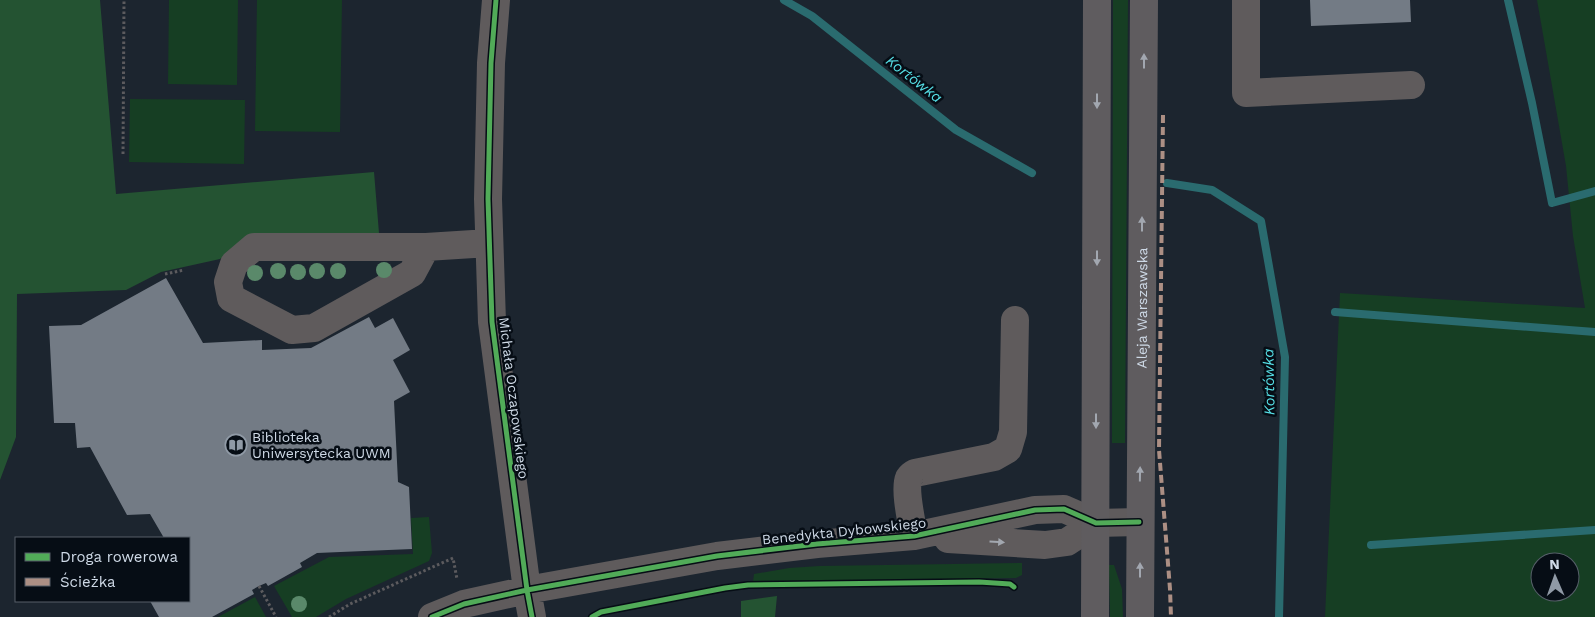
<svg xmlns="http://www.w3.org/2000/svg" width="1595" height="617" font-family="'Work Sans',sans-serif">
<style>
.green{fill:#163e23;fill-rule:evenodd}
.forest{fill:#245332}
.lines{fill:none;stroke-linecap:round;stroke-linejoin:round}
.stream{stroke:#2a6b6f;stroke-width:8}
.building{fill:#737b85}
.path{stroke:#5c5b5e;stroke-width:3;stroke-dasharray:2.5 2.5;stroke-linecap:butt}
.minor{stroke:#5f5b5c;stroke-width:28}
.major{stroke:#5f5c5f;stroke-width:28}
.quiet{stroke:#ac8f84;stroke-width:4;stroke-dasharray:8 4;stroke-linecap:butt}
.cycleway-casing{stroke:#060d15;stroke-width:8}
.cycleway{stroke:#51ab58;stroke-width:5}
.tree{fill:#5a896a}
.oneway{fill:#a2a7b0}
.oneway2{fill:#a2a7af}
.labels{text-anchor:middle;dominant-baseline:central;stroke-width:5;stroke-linejoin:round;paint-order:stroke}
.street-label{font-size:14px;fill:#ced9e6;stroke:#060d15}
.poi-label{font-size:14px;fill:#ced9e6;stroke:#060d15;text-anchor:start}
.water-label{font-size:15px;font-style:italic;fill:#56dfe6;stroke:#060d15}
</style>
<rect width="100%" height="100%" fill="#1c252f"/>
<!-- green -->
<path class="green" d="M169,0H238L237,85L168,84Z
M257,0H342L340,132L255,131Z
M1113,0H1128L1125,443H1112Z
M1537,0H1595V617H1325L1340,293L1585,308L1573,236L1566,166ZM1540,562H1570V592H1540Z
M130,99L245,100L244,164L129,162Z
M429,517L432,553L429,561L346,599L316,617H292L274,586L329,557L413,554L411,518Z
M1022,563V575L1016,578L753,582L754,574L789,568L820,566Z
M1109,565H1114L1122,589L1123,617H1110Z
M255,597L266,617H218Z"/>
<!-- forest -->
<path class="forest" d="M0,0H100L116,194L374,172L379,233L255,235L220,259L161,272L126,290L17,294L16,437L0,480Z
M777,596L775,617H741V601Z"/>
<g class="lines">
<!-- stream -->
<path class="stream" d="M784,0L812,16L956,130L1032,173
M1508,0L1532,103L1552,203L1595,191
M1167,183L1212,190L1261,221L1285,357L1279,617
M1335,312L1595,332
M1371,545L1595,530"/>
</g>
<!-- building -->
<path class="building" d="M1310,0H1410L1411,22L1311,26Z
M166,278L203,343L262,340V350L311,348L369,317L375,328L393,318L410,350L393,360L410,392L394,401L398,482L409,487L412,549L317,553L300,563L302,567L268,586L266,583L259,586L252,590L254,594L212,617H159L150,601H189V538H164L150,514L127,515L90,447L77,448L75,423H54L49,326L81,325Z"/>
<g class="lines">
<!-- path -->
<path class="path" d="M123,154L124,0
M165,274L184,270
M259,586L276,617
M329,617L350,604L453,558L457,579"/>
<!-- minor -->
<path class="minor" d="M496,0L491,63L488,199L492,322L527,590L532,617
M1246,0V93L1411,85
M426,247H254L234,264L228,282L231,298L292,330L314,328L412,273L426,247L489,243
M914,536C912,524 904,489 909,478C909,477 914,473 915,473L994,457L1008,449L1013,432L1015,320
M948,539L1045,545L1067,542L1096,523
M432,617L464,604L527,590L717,556L817,544L914,536L1035,510L1064,509L1096,523L1139,522"/>
<!-- major -->
<g class="major">
<path d="M1095,617L1097,0"/>
<path id="s1" d="M1140,617L1144,0"/>
</g>
<!-- quiet -->
<path class="quiet" d="M1163,115L1159,450L1170,589L1171,617"/>
<!-- cycleway casing -->
<g class="cycleway-casing">
<path id="cycleway" d="M496,0L491,63L488,199L492,322L527,590L532,617
M432,617L464,604L527,590L717,556L817,544L914,536L1035,510L1064,509L1096,523L1139,522
M592,617L601,612L725,588L748,585L979,582L1010,584L1014,587"/>
</g>
<!-- cycleway -->
<use href="#cycleway" class="cycleway"/>
</g>
<!-- trees -->
<g class="tree">
<circle cx="384" cy="270" r="8"/>
<circle cx="278" cy="271" r="8"/>
<circle cx="317" cy="271" r="8"/>
<circle cx="338" cy="271" r="8"/>
<circle cx="298" cy="272" r="8"/>
<circle cx="255" cy="273" r="8"/>
<circle cx="299" cy="604" r="8"/>
</g>
<!-- one-way arrows -->
<defs><path id="oneway-solid" d="M-6-.8H1V-3.2L6.5 0L1 3.2V.8H-6Z" transform="scale(1.25)"/></defs>
<g class="oneway">
<use href="#oneway-solid" transform="translate(1144 61) rotate(-90)"/>
<use href="#oneway-solid" transform="translate(1097 101) rotate(90)"/>
<use href="#oneway-solid" transform="translate(1142 224) rotate(-90)"/>
<use href="#oneway-solid" transform="translate(1097 258) rotate(90)"/>
<use href="#oneway-solid" transform="translate(1096 421) rotate(90)"/>
<use href="#oneway-solid" transform="translate(1140 474) rotate(-89)"/>
<use href="#oneway-solid" transform="translate(1140 570) rotate(-90)"/>
</g>
<use class="oneway2" href="#oneway-solid" transform="translate(997 542) rotate(4)"/>
<!-- icons -->
<defs>
<g id="library-ring" transform="scale(1.125)"><circle r="9.5" fill="#060d15" stroke="#909aa6" stroke-width="1.5"/><path d="M-6-4Q-3-5.5-.7-3.5V5Q-3 3-6 4ZM6-4Q3-5.5 .7-3.5V5Q3 3 6 4Z" fill="#909aa6"/></g>
</defs>
<g fill-rule="evenodd">
<use href="#library-ring" x="236" y="445"/>
</g>
<g class="labels">
<!-- street labels -->
<g class="street-label">
<text stroke="none"><textPath href="#s1" startOffset="309">Aleja Warszawska</textPath></text>
<text transform="translate(514 398) rotate(83)">Michała Oczapowskiego</text>
<text transform="translate(844 531) rotate(-6)">Benedykta Dybowskiego</text>
</g>
<!-- poi labels -->
<g class="poi-label">
<text x="252" y="437">Biblioteka<tspan x="252" dy="16">Uniwersytecka UWM</tspan></text>
</g>
<!-- water labels -->
<g class="water-label">
<text transform="translate(914 79) rotate(38)">Kortówka</text>
<text transform="translate(1269 382) rotate(-91)">Kortówka</text>
</g>
</g>
<!-- legend -->
<rect x="15" y="537" width="175" height="65" fill="#060d15" stroke="#565f69"/>
<rect x="25" y="553" width="25" height="8" fill="#51ab58" stroke="#565f69"/>
<text x="60" y="562" font-size="15" fill="#ced9e6">Droga rowerowa</text>
<rect x="25" y="578" width="25" height="8" fill="#ac8f84" stroke="#565f69"/>
<text x="60" y="587" font-size="15" fill="#ced9e6">Ścieżka</text>
<!-- north arrow -->
<g transform="translate(1555 577) rotate(358)"><circle r="24" fill="#060d15" stroke="#565f69"/>
<path d="M0-4L9 19L0 12L-9 19Z" fill="#909aa6"/>
<text y="-8" font-size="14" font-weight="bold" text-anchor="middle" fill="#ced9e6">N</text>
</g>
</svg>
